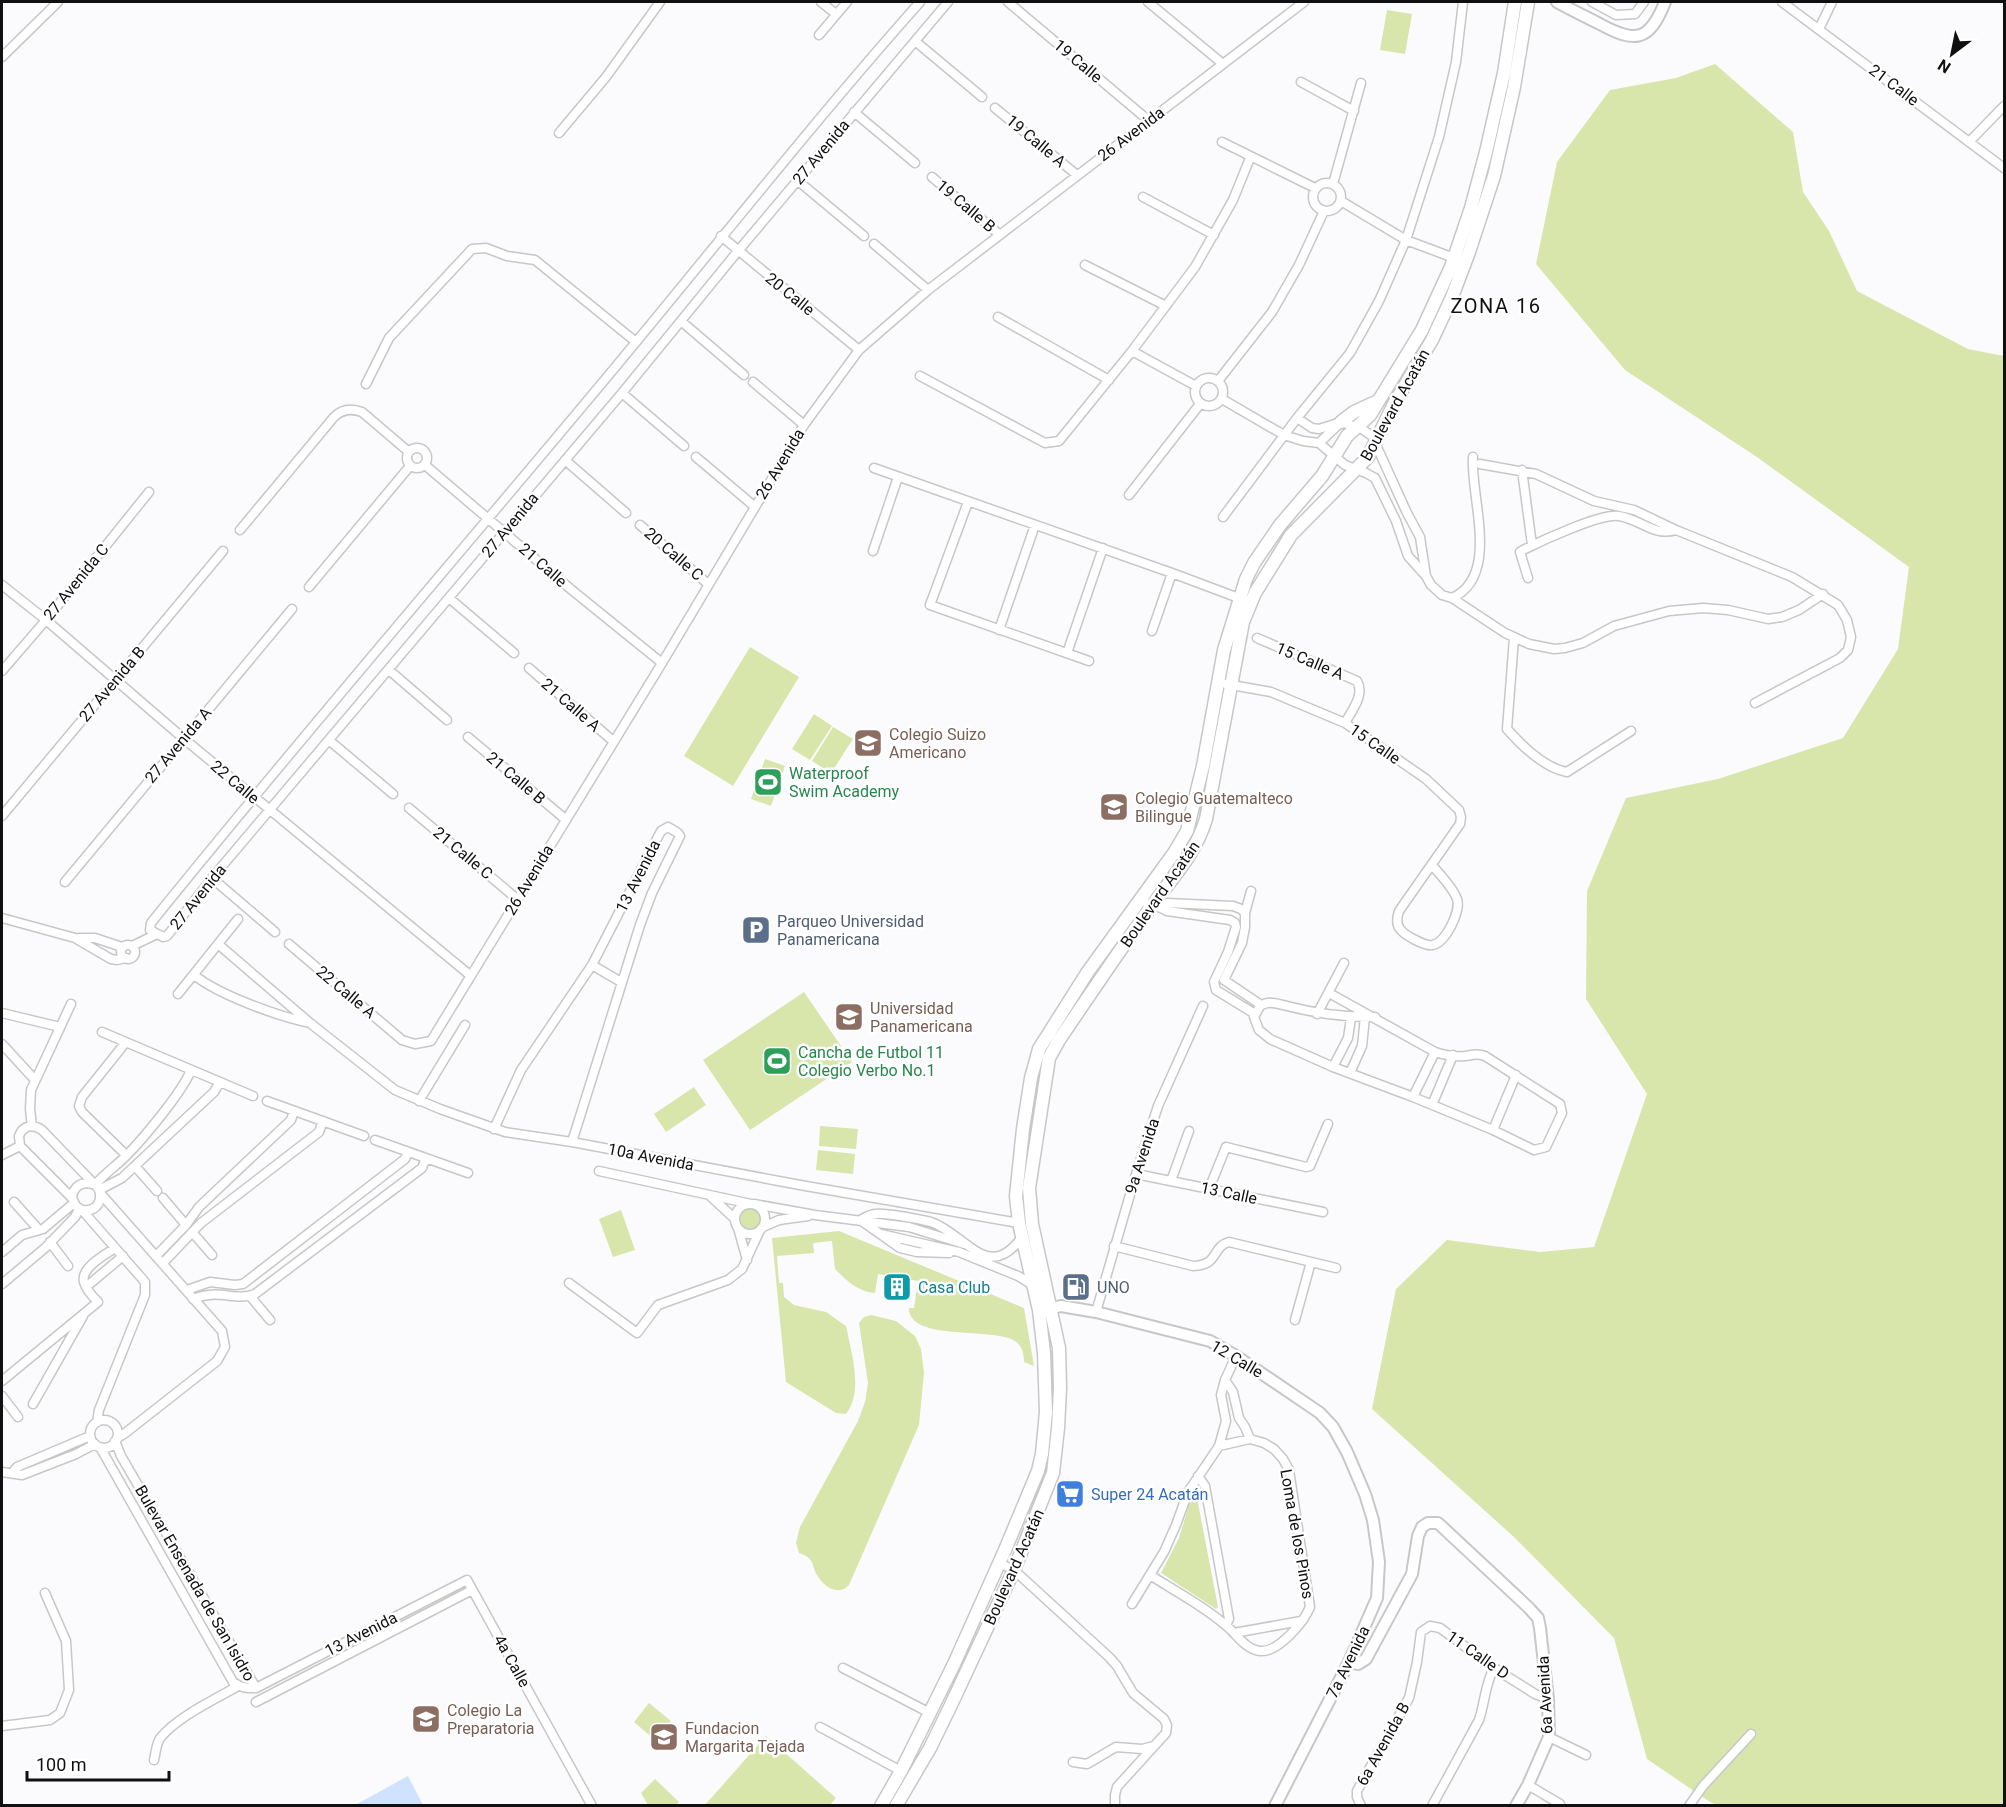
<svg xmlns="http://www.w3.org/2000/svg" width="2006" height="1807" font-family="Roboto,sans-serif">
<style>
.green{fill:#d8e5ab}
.water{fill:#cfe2fe}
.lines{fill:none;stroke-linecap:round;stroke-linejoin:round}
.minor-casing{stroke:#c6c7c8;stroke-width:11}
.tertiary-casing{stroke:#c6c7c8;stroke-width:14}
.secondary-casing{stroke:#c6c7c8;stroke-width:15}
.minor{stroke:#fff;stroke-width:8}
.tertiary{stroke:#fff;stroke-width:10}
.secondary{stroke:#fff;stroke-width:12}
.labels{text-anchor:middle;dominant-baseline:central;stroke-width:5;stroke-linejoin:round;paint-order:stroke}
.street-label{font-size:16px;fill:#101010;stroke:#fff}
.education-label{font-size:16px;fill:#785e54;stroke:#fff;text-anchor:start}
.leisure-label{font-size:16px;fill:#27864d;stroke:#fff;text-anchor:start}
.service-label{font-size:16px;fill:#4e5e75;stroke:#fff;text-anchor:start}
.culture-label{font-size:16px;fill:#0d838f;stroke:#fff;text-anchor:start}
.shop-label{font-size:16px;fill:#366cbe;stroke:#fff;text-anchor:start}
.quarter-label{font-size:20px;letter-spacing:1.5px;fill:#101010;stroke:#fff}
</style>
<rect width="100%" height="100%" fill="#fbfbfd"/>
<!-- green -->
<path class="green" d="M1387,10L1412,14L1405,54L1380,50Z
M1715,64L1793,132L1803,192L1829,231L1857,291L1968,349L2004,356V1805L1719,1806L1710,1802L1647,1759L1614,1638L1514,1537L1372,1409L1396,1289L1447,1240L1540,1252L1594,1247L1647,1094L1586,999L1587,891L1626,798L1718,779L1843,738L1898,649L1909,567L1757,457L1625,370L1536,264L1557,162L1610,90L1676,78Z
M750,647L799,677L733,786L684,756Z
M814,714L832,726L810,760L792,749Z
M833,727L853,739L831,773L812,761Z
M765,759L785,766L771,806L751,799Z
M804,992L852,1062L750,1130L703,1060Z
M694,1087L706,1105L666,1132L654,1114Z
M820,1126L858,1129L856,1149L819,1146Z
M818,1150L855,1154L853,1174L816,1170Z
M740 1219a10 10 0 1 1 20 0a10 10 0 1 1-20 0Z
M621,1210L635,1250L613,1257L599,1219Z
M839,1231L1024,1308L1034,1366L1024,1362C1024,1353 1022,1346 1015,1341C994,1327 908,1342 909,1308H914L918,1281L878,1274L875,1293C858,1292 846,1280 835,1269L832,1241L813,1243L814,1253L777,1256L779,1283H783L784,1297L794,1305L826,1312L846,1326C851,1352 864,1391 846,1414L836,1413L786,1382L772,1238Z
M871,1315L896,1321L915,1336L921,1349L924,1373L919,1425L849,1585C838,1597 823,1586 817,1575C814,1571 814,1565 811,1561C808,1556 804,1555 799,1553L796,1543L800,1527L858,1421L865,1402L868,1383L859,1323L864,1317Z
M1192,1495L1197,1498L1218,1607L1216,1609L1161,1573L1179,1538Z
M649,1703L671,1721L655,1740L634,1722Z
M766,1736L836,1798L830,1805H705Z
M655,1779L679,1802L676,1805H648L641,1793Z"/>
<!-- water -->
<path class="water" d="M408,1776L423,1805L358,1806L357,1804Z"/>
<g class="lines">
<!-- minor casing -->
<g class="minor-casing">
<path id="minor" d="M821,2L836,14
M920,2C807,129 702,264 592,395C445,571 295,744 151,923L150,930L163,937L167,936L212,878L622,393L738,251L948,2
M1008,2L1148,120
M1148,2L1223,64
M1592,2L1616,15L1635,14L1644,2
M1782,2L2004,168
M1819,29L1832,2
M819,35L847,2
M915,41L982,97
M2,57L58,2
M1301,82L1354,111
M995,108L1077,175
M854,112L915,163
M559,133L606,77L660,2
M1970,141L2004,106
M1222,142L1315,188
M932,177L1000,235
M797,180L864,236
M1313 197a14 14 0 1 1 28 0a14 14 0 1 1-28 0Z
M1333,184L1361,83
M1143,197L1214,235
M1341,201L1406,240L1454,258
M721,236L859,350
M874,244L928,290
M1085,265L1166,306
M998,317L1109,380
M681,321L744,375
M1132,351L1196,386
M920,376L1045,443L1059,441L1132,351L1195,267L1233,200L1250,158
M1195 392a14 14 0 1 1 28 0a14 14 0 1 1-28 0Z
M1218,381L1272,312L1299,265L1324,211
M753,382L804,425
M366,384L389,338L472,249L486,248L507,256L535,260L636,342
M622,393L684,446
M1222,399L1284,435L1303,441L1319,443L1345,465L1366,473L1375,478L1396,521L1408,556L1426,576L1431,585L1442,595L1452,598L1505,633L1529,644L1554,649L1565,648L1583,643L1614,626L1669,611L1703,608L1728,610L1768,619L1782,617L1799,610L1823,594
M1297,418L1312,428L1319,429L1341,422L1362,429L1372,436L1407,513L1420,537L1426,576
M1319,443L1338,425
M407 458a10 10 0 1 1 20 0a10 10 0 1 1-20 0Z
M696,457L754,506
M565,460L626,513
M1480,464L1536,474L1594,501L1634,510L1676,530L1792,577L1838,605L1847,620L1851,637L1848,650L1840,658L1755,703
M425,465L573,591L662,663
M874,468L1172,573L1244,600
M1522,470L1532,545
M1129,495L1200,404
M968,502L930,605L1089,661
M1223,517L1297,418L1350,353L1379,301L1406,240L1439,137L1456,62L1463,2
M640,525L708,584
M240,530L334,417C342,409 351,408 362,412L409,452
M873,551L898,477
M1528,578L1520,552L1523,550C1541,541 1601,513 1619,516C1640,519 1654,537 1676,530
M2,585L46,620L183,738L471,976
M309,587L410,466
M449,598L514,653
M1452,598C1501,576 1470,497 1473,457
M999,630L1035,525
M1152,631L1172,573
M1257,638L1357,681C1365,695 1352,710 1345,723
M1514,638L1507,729C1522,746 1544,768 1567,772L1631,731
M1067,653L1103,548
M529,668L613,741
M389,670L447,720
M2,671L46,620L149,492
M1226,684L1271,692L1345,723L1426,779L1459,810L1461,817L1460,824L1399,911C1397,917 1396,924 1400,929C1404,935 1426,947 1433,945C1446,942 1461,911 1457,899C1453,887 1440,875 1432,865
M468,737L565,819
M330,741L393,794
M409,808L517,899
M2,816L223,551
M212,878L275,932
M65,882L292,609
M1251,891L1245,913V927L1242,943L1224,980L1261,1005
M1140,900C1149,905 1159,906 1167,911L1230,920L1235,923L1236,927L1228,952L1214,982L1216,990L1255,1014
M1161,907L1167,903L1233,906L1241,909L1245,913
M2,918L75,938L111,959L117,960L126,958
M79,938H95L122,947
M289,944L402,1040L415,1044L431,1041L662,663L804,425L859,350L928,290L1304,2
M121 952a7 7 0 1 1 14 0a7 7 0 1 1-14 0Z
M132,946L157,934
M592,965L621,982
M194,975C219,995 277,1016 310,1023L218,944
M1329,993L1435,1052C1444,1055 1455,1057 1465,1056C1473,1055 1477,1053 1485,1056L1560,1104L1562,1113L1546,1147L1534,1150L1493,1130L1413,1097L1333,1067L1270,1039L1259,1030L1254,1017L1260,1006C1269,1000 1277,1004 1287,1006C1317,1014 1344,1017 1375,1017
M178,994L238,919
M2,1013L60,1027
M1317,1014L1344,963
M310,1023L395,1090L440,1109L505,1132L572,1142L800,1185L1019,1223
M102,1032L253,1096
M126,1042L82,1097L79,1106L82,1112L126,1155
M2,1044L35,1080
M1333,1067L1348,1038L1351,1018
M1350,1073L1362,1046L1365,1017
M1413,1097L1435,1052
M267,1101L364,1136
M419,1101L465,1025
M1432,1105L1453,1055
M32,1126L30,1109L31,1090L71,1004
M494,1129L521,1070L592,965L661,831L668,827L678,833L680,836L652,893L640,925L572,1142
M1493,1130L1516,1075
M375,1140L468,1173
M20,1146L19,1136C23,1125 33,1124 42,1130L98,1188L100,1193L222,1331L225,1347L217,1361L124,1434L117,1438
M20,1146L72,1198L76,1206L82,1210L145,1282V1295L99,1410L97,1422
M2,1155L20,1146
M135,1166L157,1191
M599,1171L751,1204
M1136,1174L1323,1212
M1171,1181L1189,1131
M95,1185C104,1174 116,1166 126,1156C143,1139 183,1091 191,1070
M1209,1189L1226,1147L1306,1167L1310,1166L1328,1124
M99,1190L122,1178L214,1092L220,1082
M709,1195L735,1219
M72,1198C73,1187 81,1181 92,1184
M163,1198L186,1225
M14,1202L39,1230
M754,1204L815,1215L909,1227L964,1244
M735 1219a15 15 0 1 1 30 0a15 15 0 1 1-30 0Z
M82,1210C94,1212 101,1205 100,1193
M862,1219C866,1217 871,1214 875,1214C883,1212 923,1220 931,1222C966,1234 988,1284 1022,1237
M863,1222L900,1248L917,1252L949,1253
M763,1227L779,1220L808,1216
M738,1228L747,1260
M193,1233L212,1255
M881,1234L959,1252L1018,1276L1033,1285
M50,1242L68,1266
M1114,1246L1193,1266C1220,1265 1211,1247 1229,1242L1336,1268
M2,1252L22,1235L43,1229L74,1203
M156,1256L186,1225L199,1207L291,1120L294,1111
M163,1263L201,1223L319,1132L323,1121
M569,1283L637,1333L658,1305L728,1280L742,1269L760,1230
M2,1284L45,1248L75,1217L79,1209
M86,1287L123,1256
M187,1290L210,1282L235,1285L243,1284L405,1159L408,1152
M250,1296L270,1320
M193,1299C218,1288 236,1302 255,1294L422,1168L426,1158
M1096,1312L1136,1174L1158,1106L1203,1006
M1295,1320L1311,1262
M1225,1380L1233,1392L1239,1418L1245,1427L1250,1439
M2,1381L98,1302C93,1297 86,1290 84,1282C80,1268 105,1255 115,1248
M2,1396L18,1417
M33,1404L83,1316
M90 1434a14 14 0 1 1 28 0a14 14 0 1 1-28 0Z
M115,1441L121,1456L256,1688
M100,1447L233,1682C241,1688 246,1688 256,1688L467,1580L592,1806
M2,1472L22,1475L76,1454L95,1444
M12,1473L17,1467L90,1436
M1198,1476L1205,1486L1229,1619L1226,1625
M999,1563L1014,1570L1109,1657L1117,1666L1133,1693L1164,1719L1167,1725L1166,1733L1117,1787L1115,1795V1806
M1150,1575C1175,1591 1210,1610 1231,1630C1239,1638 1248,1650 1260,1651C1278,1653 1304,1622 1310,1607L1289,1470L1283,1459L1274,1449L1264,1443L1250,1439L1219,1446
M1132,1604L1164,1552L1176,1525L1188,1492L1219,1446L1226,1421L1221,1395L1225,1380L1236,1356
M1234,1633L1301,1621
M843,1668L930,1713
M256,1702L472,1590
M2,1726L50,1720L60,1713L69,1690L66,1641L45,1593
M820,1727L901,1771
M1549,1737L1586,1755
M154,1760C156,1752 156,1743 161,1737C179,1716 214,1700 238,1686
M1073,1762L1087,1764L1116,1747L1142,1749L1154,1746
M1528,1785L1560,1804
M1361,1806L1357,1797V1791L1409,1698L1417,1662L1421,1632L1430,1626L1440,1628L1494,1668L1535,1694L1548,1699
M1432,1806L1479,1720C1485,1702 1485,1684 1494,1668
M1689,1806L1703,1786L1751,1734"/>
</g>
<!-- tertiary casing -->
<g class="tertiary-casing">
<path id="tertiary" d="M1557,2C1570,9 1584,16 1598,23C1634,43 1649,43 1665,2
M1042,1310L1061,1306L1096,1312L1210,1341L1236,1356L1320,1413L1333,1427L1347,1452L1365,1494L1373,1520L1379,1562L1377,1598L1349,1662L1275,1806
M1349,1662L1358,1664L1366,1659L1412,1574L1418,1536L1422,1527L1428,1523H1438L1529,1608L1538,1618L1540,1628L1548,1699L1549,1737L1528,1785L1516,1806"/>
</g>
<!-- secondary casing -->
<g class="secondary-casing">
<path id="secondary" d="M1341,422L1354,412L1378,401
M881,1806L901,1771L954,1664L1005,1550L1038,1471L1042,1454L1046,1412L1044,1353L1039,1310L1019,1223L1016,1196L1023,1129L1031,1078L1039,1049L1087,973L1174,853L1187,831L1203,766L1224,650L1246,579L1254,563L1280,525L1322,476L1347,436L1370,415L1422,330L1451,267L1471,208L1486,152L1504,73L1515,2
M896,1806L930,1748L950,1707L1014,1570L1053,1473L1058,1428L1060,1388L1059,1348L1032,1224L1029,1188L1049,1058L1059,1040C1089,996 1119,951 1150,908C1172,878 1195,855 1206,819L1243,622L1255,593L1291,535L1368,457L1395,402L1432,340L1452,297L1469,252L1494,176L1514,87L1528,2"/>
</g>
<!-- minor -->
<use href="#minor" class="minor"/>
<!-- tertiary -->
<use href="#tertiary" class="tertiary"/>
<!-- secondary -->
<use href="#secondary" class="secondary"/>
</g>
<!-- icons -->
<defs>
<g id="school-square" transform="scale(1.5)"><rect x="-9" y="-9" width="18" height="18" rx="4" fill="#8d6e63" stroke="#fff"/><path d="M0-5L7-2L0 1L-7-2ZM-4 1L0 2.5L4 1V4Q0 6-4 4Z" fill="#fff"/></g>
<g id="stadium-square" transform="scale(1.5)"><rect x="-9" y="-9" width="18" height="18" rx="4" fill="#2e9e5b" stroke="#fff"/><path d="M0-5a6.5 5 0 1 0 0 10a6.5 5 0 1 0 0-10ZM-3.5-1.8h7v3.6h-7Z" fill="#fff"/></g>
<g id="parking-square" transform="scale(1.5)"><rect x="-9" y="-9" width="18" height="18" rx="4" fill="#5c6f8a" stroke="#fff"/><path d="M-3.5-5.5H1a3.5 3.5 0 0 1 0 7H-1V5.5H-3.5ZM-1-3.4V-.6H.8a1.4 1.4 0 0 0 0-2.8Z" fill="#fff"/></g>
<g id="university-square" transform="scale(1.5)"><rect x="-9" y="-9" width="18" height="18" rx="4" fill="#8d6e63" stroke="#fff"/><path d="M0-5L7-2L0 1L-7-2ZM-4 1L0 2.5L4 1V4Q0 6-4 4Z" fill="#fff"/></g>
<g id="building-square" transform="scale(1.5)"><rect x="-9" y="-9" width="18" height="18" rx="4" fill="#0f9aa8" stroke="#fff"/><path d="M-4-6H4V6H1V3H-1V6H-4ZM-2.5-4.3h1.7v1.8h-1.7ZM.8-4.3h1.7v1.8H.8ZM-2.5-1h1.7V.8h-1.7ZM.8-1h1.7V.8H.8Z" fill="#fff"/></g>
<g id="fuel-square" transform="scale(1.5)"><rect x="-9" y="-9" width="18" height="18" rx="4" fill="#5c6f8a" stroke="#fff"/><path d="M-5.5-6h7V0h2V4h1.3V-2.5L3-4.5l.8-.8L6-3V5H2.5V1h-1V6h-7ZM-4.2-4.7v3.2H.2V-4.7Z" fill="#fff"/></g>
<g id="supermarket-square" transform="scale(1.5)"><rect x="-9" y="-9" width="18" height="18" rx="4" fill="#3f7fe0" stroke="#fff"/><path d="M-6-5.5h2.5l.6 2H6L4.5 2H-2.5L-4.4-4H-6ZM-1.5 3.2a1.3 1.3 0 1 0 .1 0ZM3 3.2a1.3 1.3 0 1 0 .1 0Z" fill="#fff"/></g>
</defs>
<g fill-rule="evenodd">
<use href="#school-square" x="868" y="743"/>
<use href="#stadium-square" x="768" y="782"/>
<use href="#school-square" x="1114" y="807"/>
<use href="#parking-square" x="756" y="930"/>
<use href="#university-square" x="849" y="1017"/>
<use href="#stadium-square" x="777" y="1061"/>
<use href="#building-square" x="897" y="1287"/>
<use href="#fuel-square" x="1076" y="1287"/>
<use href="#supermarket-square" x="1070" y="1494"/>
<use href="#school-square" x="426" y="1719"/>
<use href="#school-square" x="664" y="1737"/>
</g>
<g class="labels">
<!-- street labels -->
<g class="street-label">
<text transform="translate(1078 61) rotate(40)">19 Calle</text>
<text transform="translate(1894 85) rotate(37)">21 Calle</text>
<text transform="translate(1131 134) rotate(-37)">26 Avenida</text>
<text transform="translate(1036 141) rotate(40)">19 Calle A</text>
<text transform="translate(821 152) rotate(-50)">27 Avenida</text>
<text transform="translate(966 206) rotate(40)">19 Calle B</text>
<text transform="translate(790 294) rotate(39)">20 Calle</text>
<text transform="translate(1395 405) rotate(-61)">Boulevard Acatán</text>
<text transform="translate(780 464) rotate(-59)">26 Avenida</text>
<text transform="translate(510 525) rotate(-50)">27 Avenida</text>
<text transform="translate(674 554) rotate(41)">20 Calle C</text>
<text transform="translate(543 565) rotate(41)">21 Calle</text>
<text transform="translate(76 582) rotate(-51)">27 Avenida C</text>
<text transform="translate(1310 661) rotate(23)">15 Calle A</text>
<text transform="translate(112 684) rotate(-50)">27 Avenida B</text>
<text transform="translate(571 705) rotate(41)">21 Calle A</text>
<text transform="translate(1375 744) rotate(35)">15 Calle</text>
<text transform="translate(178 745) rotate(-50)">27 Avenida A</text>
<text transform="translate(516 778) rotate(40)">21 Calle B</text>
<text transform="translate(235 782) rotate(40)">22 Calle</text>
<text transform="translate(463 853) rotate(40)">21 Calle C</text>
<text transform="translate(638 876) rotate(-63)">13 Avenida</text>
<text transform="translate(529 880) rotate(-59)">26 Avenida</text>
<text transform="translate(1160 894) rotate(-55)">Boulevard Acatán</text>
<text transform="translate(198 897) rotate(-51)">27 Avenida</text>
<text transform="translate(346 992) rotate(40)">22 Calle A</text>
<text transform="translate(1142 1156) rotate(-72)">9a Avenida</text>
<text transform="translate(651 1157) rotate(11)">10a Avenida</text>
<text transform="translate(1229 1193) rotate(12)">13 Calle</text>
<text transform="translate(1237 1359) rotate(31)">12 Calle</text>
<text transform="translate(1297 1534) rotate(80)">Loma de los Pinos</text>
<text transform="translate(1014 1567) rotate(-66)">Boulevard Acatán</text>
<text transform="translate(195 1583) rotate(60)">Bulevar Ensenada de San Isidro</text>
<text transform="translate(361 1634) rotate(-27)">13 Avenida</text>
<text transform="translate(1478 1655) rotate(35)">11 Calle D</text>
<text transform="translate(512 1661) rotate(61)">4a Calle</text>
<text transform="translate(1348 1662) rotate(-64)">7a Avenida</text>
<text transform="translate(1545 1695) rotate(-93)">6a Avenida</text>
<text transform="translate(1383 1744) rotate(-61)">6a Avenida B</text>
</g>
<!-- education labels -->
<g class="education-label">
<text x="889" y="734">Colegio Suizo<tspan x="889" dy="18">Americano</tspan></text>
<text x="1135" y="798">Colegio Guatemalteco<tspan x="1135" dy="18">Bilingue</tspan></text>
<text x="870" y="1008">Universidad<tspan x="870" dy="18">Panamericana</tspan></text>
<text x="447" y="1710">Colegio La<tspan x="447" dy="18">Preparatoria</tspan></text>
<text x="685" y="1728">Fundacion<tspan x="685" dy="18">Margarita Tejada</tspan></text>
</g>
<!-- leisure labels -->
<g class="leisure-label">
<text x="789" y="773">Waterproof<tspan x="789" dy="18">Swim Academy</tspan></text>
<text x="798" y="1052">Cancha de Futbol 11<tspan x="798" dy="18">Colegio Verbo No.1</tspan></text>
</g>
<!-- service labels -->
<g class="service-label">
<text x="777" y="921">Parqueo Universidad<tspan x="777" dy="18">Panamericana</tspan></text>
<text x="1097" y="1287">UNO</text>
</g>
<!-- culture labels -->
<g class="culture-label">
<text x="918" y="1287">Casa Club</text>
</g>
<!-- shop labels -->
<g class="shop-label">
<text x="1091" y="1494">Super 24 Acatán</text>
</g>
<!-- quarter labels -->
<g class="quarter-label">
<text x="1496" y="306">ZONA 16</text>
</g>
</g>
<!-- border -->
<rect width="2006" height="1807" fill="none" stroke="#101010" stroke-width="6"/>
<!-- north arrow -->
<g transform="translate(1952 54) rotate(212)" stroke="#ffffff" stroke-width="4.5" paint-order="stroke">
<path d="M0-4.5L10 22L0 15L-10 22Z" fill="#101010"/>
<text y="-9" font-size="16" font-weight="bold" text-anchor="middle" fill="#101010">N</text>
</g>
<!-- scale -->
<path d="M27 1771v9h142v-9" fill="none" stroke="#101010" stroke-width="3"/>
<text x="36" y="1771" font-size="18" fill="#101010" stroke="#ffffff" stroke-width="4.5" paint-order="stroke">100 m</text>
</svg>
